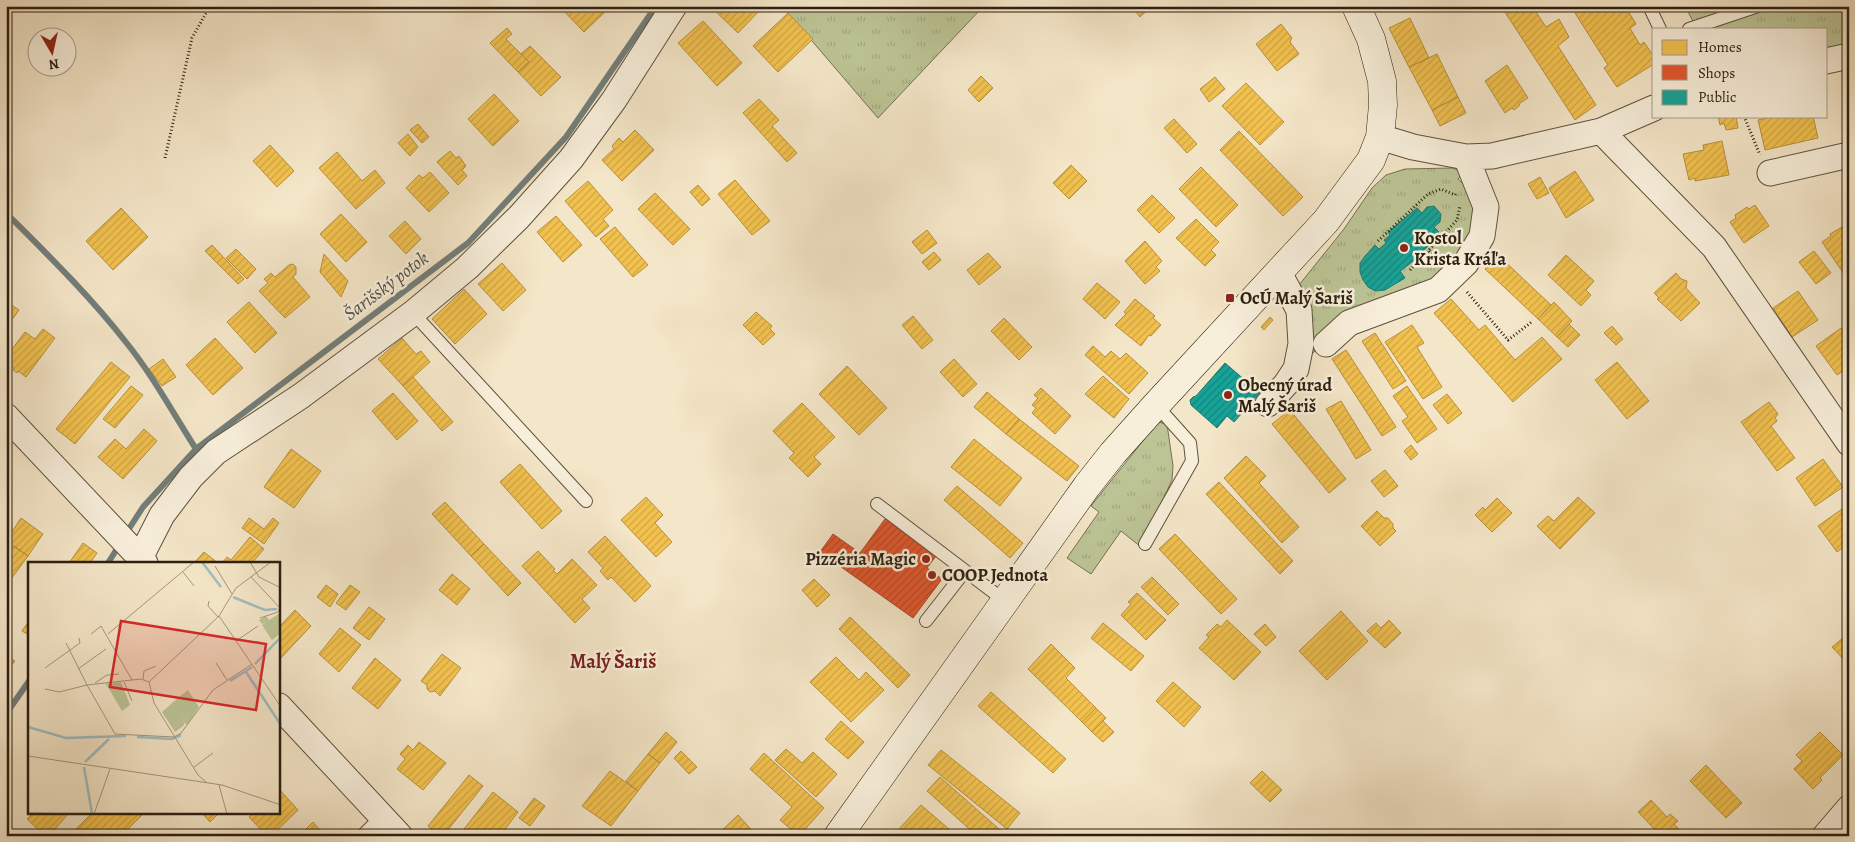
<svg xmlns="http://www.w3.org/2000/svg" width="1855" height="842" font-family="Alegreya,serif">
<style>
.grass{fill:url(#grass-tufts);stroke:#747252}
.homes{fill:url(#homes-hatch);stroke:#b7903b}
.shops{fill:url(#shops-hatch);stroke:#ad4625}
.public{fill:url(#public-hatch);stroke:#1d7b6f}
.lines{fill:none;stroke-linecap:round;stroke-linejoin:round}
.stream{stroke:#727e7a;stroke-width:6}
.lane-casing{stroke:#5e513e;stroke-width:14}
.street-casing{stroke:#5e513e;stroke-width:27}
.secondary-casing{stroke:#2c1f10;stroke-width:29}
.path{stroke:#2c1f10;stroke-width:3;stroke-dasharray:1 2.5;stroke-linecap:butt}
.lane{stroke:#f8efdb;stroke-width:12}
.street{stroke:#f8efdb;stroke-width:25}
.secondary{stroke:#f8efdb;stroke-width:28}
.poi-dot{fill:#8f2418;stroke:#f8efdb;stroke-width:2}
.labels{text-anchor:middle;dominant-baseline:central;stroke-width:5;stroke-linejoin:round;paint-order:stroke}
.poi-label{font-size:18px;font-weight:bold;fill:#2c1f10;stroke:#f8efdb;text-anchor:start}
.water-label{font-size:19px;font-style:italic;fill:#4f4e45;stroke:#f8efdb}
.quarter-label{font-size:20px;font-weight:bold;fill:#7a1f14;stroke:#f8efdb}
.inset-river{fill:none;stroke:#a1bdc1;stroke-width:2.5}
.inset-road{fill:none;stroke:#a4967e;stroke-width:1}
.view{fill:#d62828;fill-opacity:0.15;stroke:#d62828;stroke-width:2.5}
.inset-edge{fill:none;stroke:#2c1f10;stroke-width:2.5}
</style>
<defs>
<pattern id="grass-tufts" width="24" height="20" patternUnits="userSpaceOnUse" patternTransform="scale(1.25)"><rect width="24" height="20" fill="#bcc495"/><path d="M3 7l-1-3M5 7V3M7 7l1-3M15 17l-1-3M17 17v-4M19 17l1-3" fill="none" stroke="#a2a87f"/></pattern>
<pattern id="homes-hatch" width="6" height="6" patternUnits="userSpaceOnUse" patternTransform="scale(1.25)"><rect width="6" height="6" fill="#f2c14e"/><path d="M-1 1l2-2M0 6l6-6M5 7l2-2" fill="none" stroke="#d0a543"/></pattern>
<pattern id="shops-hatch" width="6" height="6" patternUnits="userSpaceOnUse" patternTransform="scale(1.25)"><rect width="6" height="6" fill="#e4572e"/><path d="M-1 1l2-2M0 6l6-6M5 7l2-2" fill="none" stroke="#b94726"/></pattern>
<pattern id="public-hatch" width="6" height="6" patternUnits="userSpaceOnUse" patternTransform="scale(1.25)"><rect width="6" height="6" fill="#17a398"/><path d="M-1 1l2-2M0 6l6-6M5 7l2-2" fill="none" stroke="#15847b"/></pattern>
</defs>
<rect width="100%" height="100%" fill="#f4e6c8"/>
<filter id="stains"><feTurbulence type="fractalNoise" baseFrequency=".004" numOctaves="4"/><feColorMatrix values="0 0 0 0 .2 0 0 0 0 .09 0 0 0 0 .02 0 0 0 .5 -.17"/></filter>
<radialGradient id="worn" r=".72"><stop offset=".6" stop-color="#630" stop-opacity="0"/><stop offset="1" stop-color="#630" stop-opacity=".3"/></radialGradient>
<!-- grass -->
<path class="grass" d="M782,6H971L978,12L878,118Z
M1685,6H1849V56L1826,61V29H1697Z
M1453,168L1463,173L1458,179L1470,190L1476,200L1472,236L1450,265L1425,285L1345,314L1314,352L1304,359L1299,285L1344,229L1372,188L1386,175L1405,169Z
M1158,422L1167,424L1173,466L1172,480L1141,547L1121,531L1091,574L1067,558L1099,512L1091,506Z"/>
<!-- homes -->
<path class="homes" d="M559,6H599L605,12L584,32Z
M710,6H754L759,11L738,33Z
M1131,6H1152L1140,17Z
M1378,6H1394L1382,12Z
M1501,6H1532L1546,27L1559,19L1569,37L1558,46L1596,105L1575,120Z
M1585,6L1615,8L1625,6L1636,24L1630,28L1640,45L1644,42L1654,57V64L1617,87L1604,68L1608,65L1575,13Z
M788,13L813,39L778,72L753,46Z
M1410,18L1429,58L1409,67L1389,28Z
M703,21L742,63L717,86L678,43Z
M1281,24L1292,38L1290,42L1299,54L1277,71L1256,44Z
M507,28L512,34L506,39L529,62L518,72L490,43Z
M530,46L561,77L541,96L518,72L529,62L521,54Z
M1437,54L1458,97L1432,110L1409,67Z
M1507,65L1528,98L1520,103L1519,106L1514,110L1512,108L1505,113L1485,81Z
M981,76L993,88L979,102L968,90Z
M1215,77L1225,89L1209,102L1200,89Z
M1246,83L1284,122L1260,145L1222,106Z
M494,94L519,121L493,146L468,119Z
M1458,97L1466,113L1440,126L1432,110Z
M759,99L779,120L772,126L797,153L787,162L743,113Z
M1718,116H1736L1738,128L1726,130L1724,123L1720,125Z
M1776,116H1813L1818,138L1765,150L1758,120Z
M1174,119L1197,144L1187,153L1164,128Z
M418,124L429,137L422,143L410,130Z
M635,130L654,150L622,181L602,160L614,149L612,146L619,138L623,142Z
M1239,131L1303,197L1283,216L1220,150Z
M408,134L418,147L410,156L398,143Z
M1722,141L1729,175L1695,181V178L1689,180L1683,154L1704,150L1703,145Z
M270,145L294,171L277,187L253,161Z
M450,151L456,158L459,156L466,166L462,170L467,176L458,185L437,162Z
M337,152L362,181L375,170L385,183L356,209L319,168Z
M1071,165L1087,181L1069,199L1053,183Z
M1201,167L1238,205L1216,227L1179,189Z
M1575,171L1594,200L1566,218L1549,188Z
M430,172L449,193L429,212L406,188L419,175L423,178Z
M1540,177L1549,193L1537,199L1528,184Z
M735,180L770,221L752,235L718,194Z
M588,181L613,210L603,219L609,226L596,237L565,201Z
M698,185L710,199L702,206L690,192Z
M655,193L690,229L673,245L638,209Z
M1152,195L1175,218L1159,233L1137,210Z
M1755,205L1769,226L1744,243L1730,222L1736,218L1735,215L1747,207L1749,209Z
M121,208L148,237L113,270L86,241Z
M341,214L367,242L346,262L320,234Z
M556,216L582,245L563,262L537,232Z
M1196,219L1219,242L1211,250L1216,255L1205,266L1176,238Z
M405,221L421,239L406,254L389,236Z
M1849,223V270L1844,274L1822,242L1831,236L1830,234Z
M615,227L648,265L633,277L600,239Z
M927,230L937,243L922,254L912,242Z
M1145,241L1162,261L1156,267L1160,271L1145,284L1125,261Z
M212,245L244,279L238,284L205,251Z
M236,249L256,269L247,279L226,258Z
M1814,251L1831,273L1816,284L1799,262Z
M934,252L941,260L929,270L922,262Z
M988,253L1001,267L979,285L967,270Z
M324,254L348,281L341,297L320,272Z
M1498,255L1551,305L1538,319L1485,269Z
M1566,255L1594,281L1586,290L1591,295L1581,306L1548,275Z
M502,263L526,290L503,311L478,284Z
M293,264L296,267V274L293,277L310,297L285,318L259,291L268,283L264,279L271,273L275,277L289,265Z
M1676,273L1681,279L1687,281L1686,288L1700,303L1681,321L1657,299L1659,298L1654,293Z
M1097,283L1120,302L1105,319L1083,299Z
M464,289L487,314L455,344L432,319Z
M1798,291L1818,320L1792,337L1773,308Z
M1135,299L1155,316L1153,318L1161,325L1151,336L1149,335L1141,346L1115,325L1126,314L1124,312Z
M1451,299L1479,330L1485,325L1515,360L1542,337L1562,359L1513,402L1434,313Z
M6,301L19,310L6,328Z
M249,302L277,333L255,353L227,322Z
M1554,302L1572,321L1557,337L1538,319Z
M756,312L772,326L770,329L775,334L763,345L743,325Z
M913,316L933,340L922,349L902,325Z
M1270,317L1273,320L1264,330L1261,327Z
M1004,318L1032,347L1019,360L991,331Z
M1569,324L1580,335L1568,347L1557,337Z
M1412,325L1424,343L1417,347L1442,387L1423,399L1385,342Z
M1612,326L1623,339L1616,345L1604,333Z
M1841,328L1849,339V367L1837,375L1816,346Z
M43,329L55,338L26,377L18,371L17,373L13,370L14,368L6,362V357L25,332L35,339Z
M1375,333L1406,381L1393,389L1362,341Z
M215,338L243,368L213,395L186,365Z
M402,338L416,354L421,351L430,362L403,386L378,359Z
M1093,346L1105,357L1111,351L1120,359L1126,353L1148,373L1129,394L1085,355Z
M1346,350L1396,427L1382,436L1332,359Z
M163,359L176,377L162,386L149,369Z
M954,359L977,384L963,397L940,372Z
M111,362L130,377L75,444L56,429Z
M1617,362L1649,401L1627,419L1595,380Z
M847,366L887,408L859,435L819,394Z
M1103,376L1129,399L1114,418L1085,394Z
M413,377L453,422L442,431L403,386Z
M131,386L143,395L115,428L103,419Z
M1407,386L1437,429L1417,443L1402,421L1408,417L1393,396Z
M1041,388L1071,416L1055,434L1032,413L1036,408L1032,405L1038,398L1034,395Z
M987,392L1019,419L1006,434L974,407Z
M393,393L418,421L397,440L372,411Z
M1447,394L1462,413L1448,424L1433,405Z
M1341,401L1371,450L1356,459L1326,409Z
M1769,402L1778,414L1775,418L1777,421L1771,426L1795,458L1777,471L1741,422Z
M802,403L835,437L814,457L821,464L808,477L789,458L794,453L773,431Z
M1290,410L1346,479L1329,493L1272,424Z
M1019,419L1079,466L1067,481L1006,434Z
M144,429L157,441L123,479L98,457L115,439L126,449Z
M974,439L1022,478L1000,506L951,467Z
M1411,445L1418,454L1411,460L1404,451Z
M291,449L321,471L294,508L264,487Z
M1246,456L1266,476L1259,483L1299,527L1282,543L1224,478Z
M1823,459L1843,487L1815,506L1796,478Z
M520,464L562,511L542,529L500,482Z
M1385,470L1398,486L1384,497L1371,481Z
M1219,482L1293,561L1280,574L1206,494Z
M957,486L1023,543L1010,558L944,500Z
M646,497L663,515L655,523L672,542L656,557L621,520Z
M1578,497L1595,513L1560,549L1537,526L1548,516L1554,521Z
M1497,498L1512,513L1492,532L1475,515L1483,507L1485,510Z
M445,502L484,544L471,556L432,514Z
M1842,509L1849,518V550L1845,546L1837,552L1818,526Z
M1377,511L1384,518H1388L1393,524V528L1396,531L1380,546L1361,526Z
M21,518L43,534L28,556L6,541Z
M249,518L264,529L273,518L279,523L264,544L242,528Z
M1175,534L1237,599L1221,614L1159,549Z
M605,536L651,586L635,602L611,577L608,580L600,571L603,568L588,552Z
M250,537L264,549L252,563H222L227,557L231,560Z
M83,543L97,553L90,563H69Z
M484,544L521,583L508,596L471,556Z
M14,546L28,556L6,586V556Z
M538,551L555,569L553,570L557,574L572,559L597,585L582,599L590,608L575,623L522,566Z
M204,552L218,563H194Z
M452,574L470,589L457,605L439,590Z
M1152,577L1179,604L1168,615L1141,587Z
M814,579L830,595L817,607L802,590Z
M326,585L338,594L330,607L317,597Z
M350,585L360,592L346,610L336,603Z
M1137,593L1166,620L1146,640L1121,615L1131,604L1128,602Z
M369,607L385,619L369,640L353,628Z
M295,610L311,626L279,660V627Z
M1341,611L1368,641L1327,680L1299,651Z
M850,617L910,675L898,688L839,629Z
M1227,620L1261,652L1234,680L1199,648L1209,637L1206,635L1217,624L1221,627Z
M1389,620L1401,633L1385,648L1367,631L1376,623L1381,628Z
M29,621V635L22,631Z
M1103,623L1144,656L1131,671L1091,638Z
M1265,624L1276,637L1266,646L1254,634Z
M340,628L361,645L339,672L319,654Z
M1849,633V665L1832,647Z
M1051,644L1075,668L1066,678L1096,708L1082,722L1028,669Z
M442,654L461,668L440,696L435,691L430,692L427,689V685L421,681Z
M6,655L15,661L6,673Z
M836,657L859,680L866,672L884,690L851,722L810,682Z
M375,658L401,680L378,709L352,688Z
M1173,682L1201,707L1184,727L1156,701Z
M991,692L1066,759L1053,773L978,706Z
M1096,708L1106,718L1092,732L1082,722Z
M841,721L864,742L848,759L825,739Z
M1103,721L1114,732L1103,742L1092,732Z
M666,732L677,742L660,763L648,754Z
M1820,732L1843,755L1820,778L1822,780L1813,789L1794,769L1802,761L1796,755Z
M419,742L446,763L423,790L397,769L405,759L400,754L408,745L413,750Z
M786,749L802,763L813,752L837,774L816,797L775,760Z
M941,750L1020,813L1007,829L928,765Z
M681,751L697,767L689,774L674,758Z
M764,753L824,808L799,836L780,820L792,807L750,769Z
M648,754L660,763L638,791L626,781Z
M1706,765L1742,803L1726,818L1690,781Z
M610,771L638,791L611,826L582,806Z
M1262,771L1282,790L1270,802L1250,783Z
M469,775L483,786L443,836H440L428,826Z
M940,777L1007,836H977L927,791Z
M279,789L298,810L271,836H267L249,817L253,813H279Z
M493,792L518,812L500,836H473L464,829Z
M534,798L545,806L530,826L519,818Z
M1651,800L1667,817L1670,814L1678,821L1674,824L1685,836H1661L1638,812Z
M921,805L949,829L943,836H907L899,829Z
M33,813H69L49,836H45L27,819Z
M92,813H140L142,815L121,836H82L75,830Z
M202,813H219L210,822Z
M738,815L757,836H716Z
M313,822L325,836H299Z"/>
<!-- shops -->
<path class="shops" d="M885,519L936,556L927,568L942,579L913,618L820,552L833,534L860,553Z"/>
<!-- public -->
<path class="public" d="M1434,206L1441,214L1440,222L1434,227L1439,232L1427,245L1428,246L1422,252L1424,253L1400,271L1405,278L1385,290L1375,291L1368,287L1363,280L1360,272V263L1365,256L1375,245L1379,249L1386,243L1384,240L1390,235L1388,232L1417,208L1422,213L1427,207Z
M1225,363L1260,393L1234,422L1227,416L1217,428L1191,405L1190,400L1193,397L1196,396Z"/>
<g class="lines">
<!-- stream -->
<path class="stream" d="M6,213C47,254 89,295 125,341C152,374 173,413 196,449
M125,535L143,507L196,449L468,243L566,137L656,6
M108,563L120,544
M6,714L29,681"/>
<!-- lane casing -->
<g class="lane-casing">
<path id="lane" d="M1649,6L1660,29
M1689,29L1758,6
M413,313L586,501
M877,504L1005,601
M1145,544L1192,461L1190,443L1156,405
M926,621L965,571
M362,836L382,816"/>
</g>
<!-- street casing -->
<g class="street-casing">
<path id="street" d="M1826,61L1849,56
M1601,131L1714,247L1849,443
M1380,137L1413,147L1466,157L1492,156L1601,131L1654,108
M1770,173L1849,155
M1326,344L1349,323L1438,290L1466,263L1482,236L1486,207L1466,157
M1268,404L1286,384L1296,369L1301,344L1299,310L1279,273
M6,416L145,563
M140,558L162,515L191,477L216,452L301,396L413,313L467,268L519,217L571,159L614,100L674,6
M279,706L400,836
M1825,836L1849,808"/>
</g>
<!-- secondary casing -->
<g class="secondary-casing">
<path id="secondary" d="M838,836L1087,486L1113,453L1156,405L1326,221L1371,160L1380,137L1383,105L1382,81L1371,39L1356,6"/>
</g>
<!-- path -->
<path class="path" d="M1744,116L1760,155
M165,158L192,38L210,6
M1378,241L1428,194L1441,189L1455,195L1457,192
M1429,251L1437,260
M1410,270L1457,220L1460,206
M1467,292L1508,340L1533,321"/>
<!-- lane -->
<use href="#lane" class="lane"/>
<!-- street -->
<use href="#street" class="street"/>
<!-- secondary -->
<use href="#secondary" class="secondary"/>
</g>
<!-- markers -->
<g class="poi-dot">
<circle cx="1404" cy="248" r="5"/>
<rect x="1225" y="293" width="10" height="10" rx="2.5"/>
<circle cx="1228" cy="395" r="5"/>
<circle cx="926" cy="559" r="5"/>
<circle cx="932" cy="575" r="5"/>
</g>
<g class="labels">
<!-- poi labels -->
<g class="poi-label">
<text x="1414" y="238">Kostol<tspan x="1414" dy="21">Krista Kráľa</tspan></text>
<text x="1240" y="298">OcÚ Malý Šariš</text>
<text x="1238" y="385">Obecný úrad<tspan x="1238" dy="21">Malý Šariš</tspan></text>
<text x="916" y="559" text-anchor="end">Pizzéria Magic</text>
<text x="942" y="575">COOP Jednota</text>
</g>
<!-- water labels -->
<g class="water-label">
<text transform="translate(386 286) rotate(-37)">Šarišský potok</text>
</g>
<!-- quarter labels -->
<g class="quarter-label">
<text x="613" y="661">Malý Šariš</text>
</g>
</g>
<!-- overview -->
<g transform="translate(28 562)">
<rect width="252" height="252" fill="#f4e6c8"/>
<path d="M93,120L102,143L94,149L78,122ZM160,128L171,145L159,163L153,156L160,145L151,135Z" fill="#bcc495"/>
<path d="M151,135L161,145L153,156L157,161L155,164L147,170L134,150Z" fill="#bcc495"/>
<path d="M252,51V72L244,78L234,63L239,60L234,62L231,58L238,54L241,58Z" fill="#bcc495"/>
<path class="inset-river" d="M174,0L193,25M205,35L237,48L249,47M227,102L253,75M218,110L253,163M202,119L224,105M0,165L38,176L98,174M109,175L144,177L153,173M57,200L81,177M56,205L64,252"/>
<path class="inset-road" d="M222,0L231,15L253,26M187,4L204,32M155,10L166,24M223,15L252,46L250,50L232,56M181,39L180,44L190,55M191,54L253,145M63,72L73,64L104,118M80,72L166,0M208,79L230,64M188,101L199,118M17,106L52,81L51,76M50,107L78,87M115,117L116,109L128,104M96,120L104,139M121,120L113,117L59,123L87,172L146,175L153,171L185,128L224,102M67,121L79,113L91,112M17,127L31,130L59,123L38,81M0,194L194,223L253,243M166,205L185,191M178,220L170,213L126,141L121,120L191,54L208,26L243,0M191,223L199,252M0,251L59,252M66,252L82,207"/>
<path class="view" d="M93,59L238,82L228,148L82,125Z"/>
<rect width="252" height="252" class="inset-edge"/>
</g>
<!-- margin -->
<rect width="1855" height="842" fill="none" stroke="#f4e6c8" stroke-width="25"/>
<rect x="8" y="8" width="1840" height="827" fill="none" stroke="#2c1f10" stroke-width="2.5"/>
<rect x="12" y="12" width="1830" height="817" fill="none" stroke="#2c1f10"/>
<!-- legend -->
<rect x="1652" y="28" width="175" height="90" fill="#f8efdb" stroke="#a69c8a"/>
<rect x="1662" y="40" width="25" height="15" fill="#f2c14e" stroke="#a69c8a"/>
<text x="1698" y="52" font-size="15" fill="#2c1f10">Homes</text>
<rect x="1662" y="65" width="25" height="15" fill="#e4572e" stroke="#a69c8a"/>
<text x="1698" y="78" font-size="15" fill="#2c1f10">Shops</text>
<rect x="1662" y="90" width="25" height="15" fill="#17a398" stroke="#a69c8a"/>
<text x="1698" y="102" font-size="15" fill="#2c1f10">Public</text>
<!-- north arrow -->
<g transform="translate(52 52) rotate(171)"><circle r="24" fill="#f8efdb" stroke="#a69c8a"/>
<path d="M0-4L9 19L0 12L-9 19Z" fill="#8f2418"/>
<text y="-8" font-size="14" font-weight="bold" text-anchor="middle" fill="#2c1f10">N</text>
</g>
<rect width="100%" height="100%" filter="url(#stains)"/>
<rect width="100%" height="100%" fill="url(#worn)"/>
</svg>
